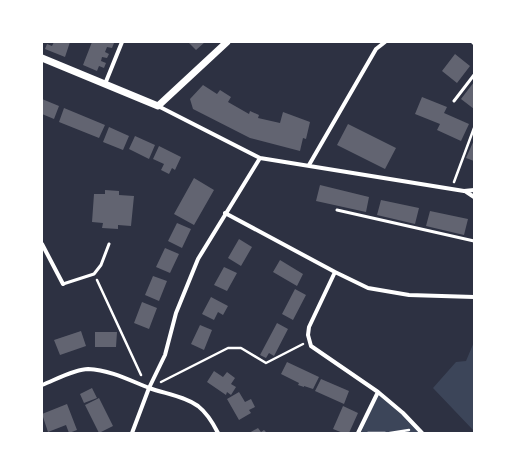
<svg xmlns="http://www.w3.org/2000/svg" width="516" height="475" font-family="Montserrat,sans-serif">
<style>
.green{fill:#3c4559}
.building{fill:#626471}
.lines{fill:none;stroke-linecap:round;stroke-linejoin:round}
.path{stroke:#fff;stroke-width:2.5}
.service{stroke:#fff;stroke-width:3}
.minor{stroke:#fff;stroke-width:4}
.tertiary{stroke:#fff;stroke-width:7}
</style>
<rect width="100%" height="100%" fill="#2d3142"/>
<!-- green -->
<path class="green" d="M474,342V431L433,388L456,362L466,361Z
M378,392L422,433H361L362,430H364L359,429Z"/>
<!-- building -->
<path class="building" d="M54,42H70L65,57L45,49L47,44L52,46Z
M92,42L114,43L112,48L107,47L105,52L109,54L107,58L102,57L101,61L106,63L104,68L99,66L97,71L83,65Z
M188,42H205L196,50Z
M455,54L470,66L457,83L442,71Z
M474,82V109L461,99Z
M203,85L217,94L220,90L231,97L228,102L249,114L250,111L259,115L258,118L280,123L283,112L310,122L306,139L303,138L300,151L250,138L193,109L190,99Z
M422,97L447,107L444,113L469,124L461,141L437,130L440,124L415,114Z
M42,99L59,106L54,119L42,114Z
M64,108L105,125L99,138L59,122Z
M348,124L396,148L385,169L337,145Z
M109,127L129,136L123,150L103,142Z
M135,136L155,145L149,159L129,149Z
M474,140V161L466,158Z
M159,146L181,157L175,170L172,168L169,174L161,170L164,164L153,159Z
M194,178L214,190L194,225L174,214Z
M320,185L369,197L366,212L316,201Z
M105,190L119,191V195L134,196L131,226L118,225V229L102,228L103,223L92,222L94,194H105Z
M381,200L419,208L415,224L377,215Z
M430,211L468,219L464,235L426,226Z
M177,223L191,229L182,248L168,241Z
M239,239L252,247L241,266L228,258Z
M165,248L179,254L170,273L156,267Z
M280,260L303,274L297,286L273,272Z
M224,267L237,273L227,291L214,285Z
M153,276L167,281L159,301L145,295Z
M295,289L306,295L293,320L282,314Z
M211,297L228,306L223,315L218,312L214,320L202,314Z
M142,302L157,308L149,329L134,323Z
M277,323L288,329L274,356L269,353L266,358L260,355Z
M200,325L212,330L204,350L191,344Z
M81,331L86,346L60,355L54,340Z
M95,332H117L116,347H95Z
M287,362L319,377L313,389L304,386V387L298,385L299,383L281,374Z
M214,371L223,377L227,372L235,378L231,384L236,387L231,395L227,392L226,395L207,382Z
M321,379L349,391L344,404L315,391Z
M92,388L97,398L84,403L80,394Z
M239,392L245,402L251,399L255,407L249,410L251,413L239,420L227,399Z
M99,398L113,426L99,433L85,405Z
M67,404L77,430L69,433L66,425L48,432L42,414Z
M343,406L358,413L349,433H343L333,429Z
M258,428L261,432L264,430L267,433H249Z"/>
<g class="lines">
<!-- path -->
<path class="path" d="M454,182L474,128
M97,280L141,375
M161,382L228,348H241L266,363L303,344
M368,433H385
M390,433L409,430"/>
<!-- service -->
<path class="service" d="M454,101L474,75
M337,210L474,241
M63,284L94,274L101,265L109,244"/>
<!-- minor -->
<path class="minor" d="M473,42L474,43
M105,84L122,42
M158,106L260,158L464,191L474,190
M309,165L376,49L385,42
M465,191L474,197
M225,213L335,272L368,288L409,295L474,297
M42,244L63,284
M335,272L309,327L308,335L311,346L378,392L403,413L422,433
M42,385C55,380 75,369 88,369C110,370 129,380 149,388C166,394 184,396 198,406C207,413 213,423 218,433
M132,433L149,388L165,355L176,313L198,259L260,158
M358,433L378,392"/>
<!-- tertiary -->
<path class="tertiary" d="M42,58L158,106L227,42"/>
</g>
<!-- border -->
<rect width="516" height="475" fill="none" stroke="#ffffff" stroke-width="86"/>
</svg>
